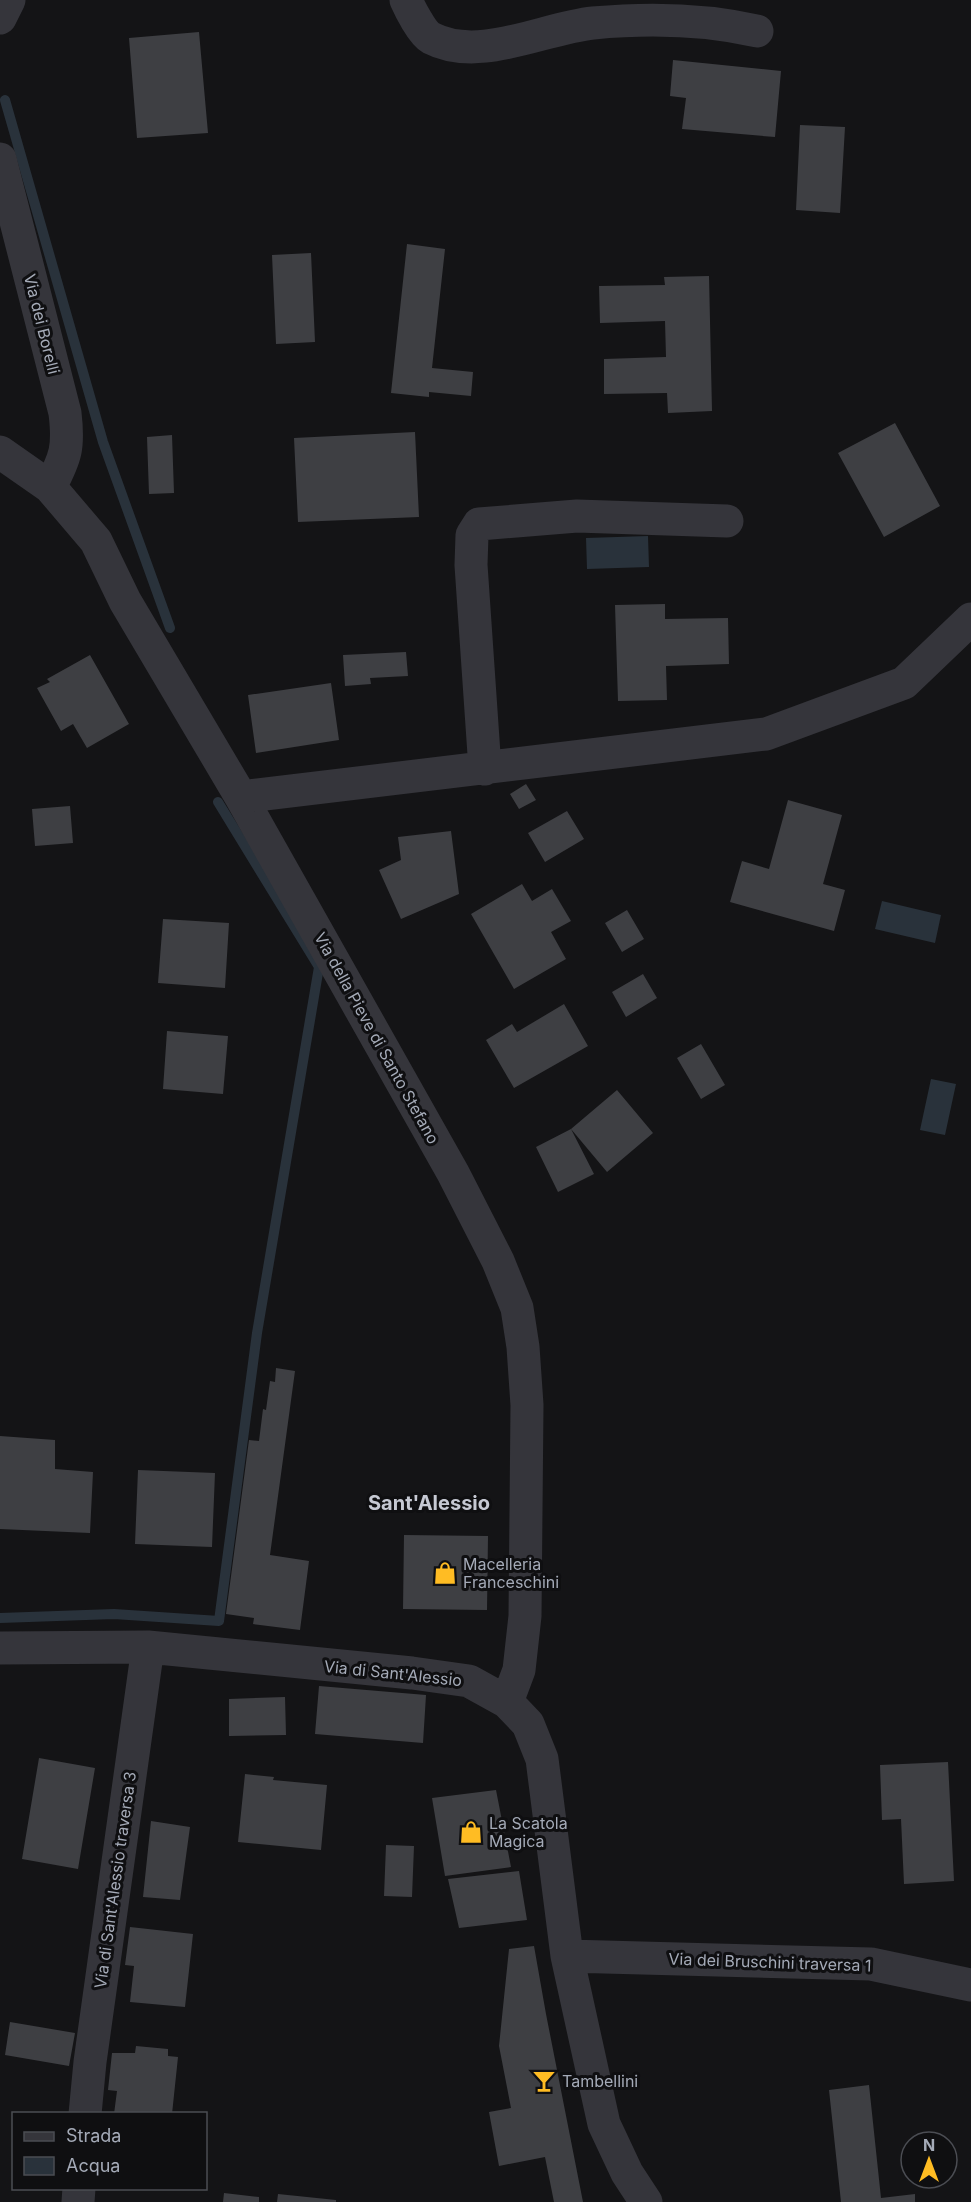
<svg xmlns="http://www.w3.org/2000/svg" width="971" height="2202" font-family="Inter,sans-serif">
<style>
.water{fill:#29323b}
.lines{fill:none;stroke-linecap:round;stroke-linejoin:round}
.stream{stroke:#29323b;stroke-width:10}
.building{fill:#3e3f43}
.minor{stroke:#35353b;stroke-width:33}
.labels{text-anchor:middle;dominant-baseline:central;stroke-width:6;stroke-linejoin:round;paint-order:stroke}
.street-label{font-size:16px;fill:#a4aab7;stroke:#0f0f11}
.poi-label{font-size:16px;fill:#a4aab7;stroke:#0f0f11;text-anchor:start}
.quarter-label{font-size:20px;font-weight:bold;fill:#c6c9d3;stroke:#0f0f11}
</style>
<rect width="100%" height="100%" fill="#141416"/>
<!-- water -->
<path class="water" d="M648,536L649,567L587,569L586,538Z
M882,901L941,915L935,943L875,929Z
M931,1079L956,1084L945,1135L920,1130Z"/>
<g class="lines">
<!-- stream -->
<path class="stream" d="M5,100L103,442L170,628
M0,1618L114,1614L219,1621L257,1333L319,967L218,802"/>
</g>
<!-- building -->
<path class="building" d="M199,32L208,133L137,138L129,38Z
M673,60L781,71L775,137L682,129L686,98L670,96Z
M800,125L845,127L840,213L796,210Z
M407,244L445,249L432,368L473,372L471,396L429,392V397L391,393Z
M311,253L315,342L276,344L272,255Z
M709,276L712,411L668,413L667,393L604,394V359L666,357L665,321L600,323L599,286L665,285L664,277Z
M895,423L940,506L884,537L838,453Z
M415,432L419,517L298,522L294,438Z
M172,435L174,493L149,494L147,437Z
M665,604V619L728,618L729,664L666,666L667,700L618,701L615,605Z
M406,652L408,676L370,678L371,684L345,686L343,655Z
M90,655L129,724L87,748L73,724L61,731L37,688L50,682L47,679Z
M331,683L339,740L256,753L248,695Z
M526,784L536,800L519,809L510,794Z
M788,800L842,815L823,884L845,890L834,931L730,902L742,861L769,869Z
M70,806L73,843L35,846L32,809Z
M567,811L584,839L545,862L528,833Z
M451,831L459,894L401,919L379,870L401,860L398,837Z
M522,884L532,901L552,889L571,921L551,932L566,959L514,989L471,914Z
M627,910L644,939L622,952L605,923Z
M163,919L229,923L225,988L158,983Z
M643,974L657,998L626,1017L612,992Z
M564,1004L588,1046L514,1088L486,1040L512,1024L517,1032Z
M167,1031L228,1036L223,1094L163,1089Z
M701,1044L725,1085L701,1099L677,1058Z
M617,1090L653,1133L607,1172L571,1129L594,1174L558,1192L536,1147L571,1129Z
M276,1368L295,1371L270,1555L309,1561L300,1630L253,1624L254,1618L226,1614L249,1440L259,1441L263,1409L266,1410L270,1381L275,1382Z
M0,1436L55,1440V1469L93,1472L90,1533L0,1529Z
M138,1470L215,1473L212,1547L135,1544Z
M404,1535L488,1536L487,1610L403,1609Z
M319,1686L426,1695L423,1743L315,1734Z
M285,1697L286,1735L229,1736V1699Z
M39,1758L95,1768L78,1869L22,1859Z
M948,1762L954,1881L904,1884L901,1819L882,1820L880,1765Z
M245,1774L274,1777L273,1780L327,1785L321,1850L238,1842Z
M496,1790L511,1867L445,1876L432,1798Z
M151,1821L190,1827L180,1900L143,1897Z
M386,1845L414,1846L412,1897L384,1896Z
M519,1871L527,1920L459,1928L448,1879Z
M130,1927L193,1934L185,2007L130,2002L134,1966L125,1965Z
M534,1946L546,2014L583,2202H554L545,2157L499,2166L489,2112L511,2108L499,2046L509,1949Z
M10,2022L75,2033L69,2066L5,2055Z
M136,2046L168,2049V2056L178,2057L172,2114H114L117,2091L108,2090L112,2053H135Z
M869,2085L881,2198L915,2194V2202H841L829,2090Z
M224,2193L259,2197V2202H223Z
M278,2194L336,2200V2202H277Z"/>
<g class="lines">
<!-- minor -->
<path class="minor" d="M406,0C410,9 422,33 431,38C479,63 544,28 593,23C647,18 704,19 757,31
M0,18L9,0
M0,159L65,413C69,447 66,457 50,487
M0,452L50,487L96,541L125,601L241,797L453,1173L498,1261L517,1308L523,1347L527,1405L525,1616L519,1670L507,1702
M485,769L471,565L472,535L479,524L577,516L727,521
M241,797L766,734L904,683L971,619
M0,1648L148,1647L412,1673L469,1681L507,1702L528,1724L542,1759L567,1956L604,2124L627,2173L646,2202
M567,1956L871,1964L971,1985
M85,2114L90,2062L148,1647
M78,2202L79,2188"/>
</g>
<!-- icons -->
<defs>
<g id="shop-bare" transform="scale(1.8)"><path d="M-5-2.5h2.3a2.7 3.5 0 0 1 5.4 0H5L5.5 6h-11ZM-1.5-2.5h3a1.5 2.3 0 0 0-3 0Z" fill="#ffbc23" stroke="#0f0f11" stroke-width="2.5" paint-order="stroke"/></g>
<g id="bar-bare" transform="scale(1.8)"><path d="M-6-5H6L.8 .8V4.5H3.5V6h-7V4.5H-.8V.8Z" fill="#ffbc23" stroke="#0f0f11" stroke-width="2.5" paint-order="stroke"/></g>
</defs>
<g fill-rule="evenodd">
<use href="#shop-bare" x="445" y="1573"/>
<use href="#shop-bare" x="471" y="1832"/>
<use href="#bar-bare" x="544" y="2081"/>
</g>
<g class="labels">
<!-- street labels -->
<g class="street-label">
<text transform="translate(42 324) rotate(76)">Via dei Borelli</text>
<text transform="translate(377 1038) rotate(61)">Via della Pieve di Santo Stefano</text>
<text transform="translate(393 1673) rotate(6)">Via di Sant'Alessio</text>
<text transform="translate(115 1880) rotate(-82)">Via di Sant'Alessio traversa 3</text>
<text transform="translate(770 1962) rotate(2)">Via dei Bruschini traversa 1</text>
</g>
<!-- poi labels -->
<g class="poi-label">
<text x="463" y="1564">Macelleria<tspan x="463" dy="18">Franceschini</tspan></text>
<text x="489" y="1823">La Scatola<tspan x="489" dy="18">Magica</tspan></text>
<text x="562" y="2081">Tambellini</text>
</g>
<!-- quarter labels -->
<g class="quarter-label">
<text x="429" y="1503">Sant'Alessio</text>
</g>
</g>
<!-- legend -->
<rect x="12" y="2112" width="195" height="78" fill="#0f0f11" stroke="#4b4d53" stroke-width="1.5"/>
<rect x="24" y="2132" width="30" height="9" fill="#35353b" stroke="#4b4d53" stroke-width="1.5"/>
<text x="66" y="2142" font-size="18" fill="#a4aab7">Strada</text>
<rect x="24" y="2157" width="30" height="18" fill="#29323b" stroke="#4b4d53" stroke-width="1.5"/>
<text x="66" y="2172" font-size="18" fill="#a4aab7">Acqua</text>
<!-- north arrow -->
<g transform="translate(929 2160)"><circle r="28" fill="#0f0f11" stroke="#4b4d53" stroke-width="1.5"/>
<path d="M0-4.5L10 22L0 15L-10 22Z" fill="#ffbc23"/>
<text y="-9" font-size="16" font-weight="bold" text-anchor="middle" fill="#a4aab7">N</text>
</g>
</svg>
